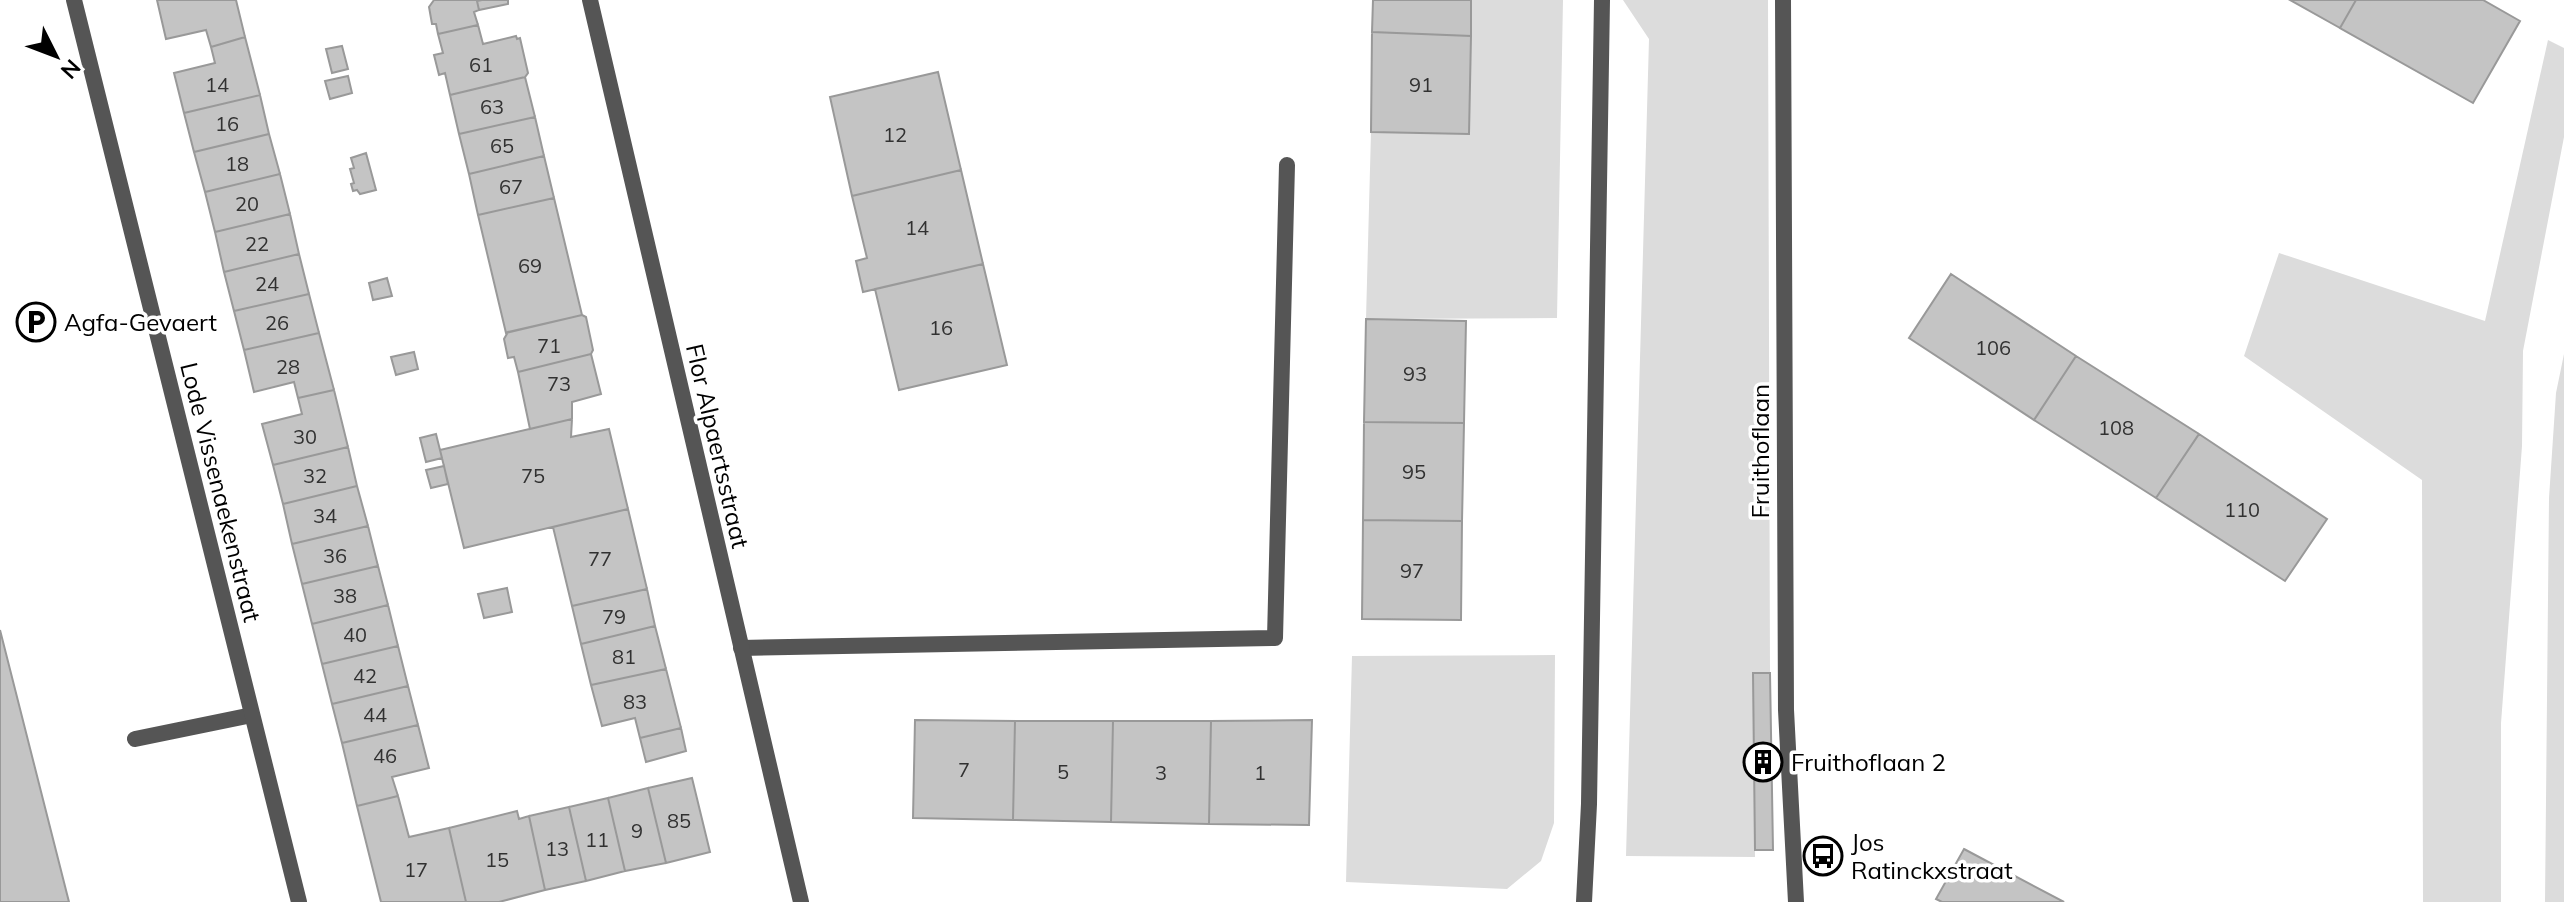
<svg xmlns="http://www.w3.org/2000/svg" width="2564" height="902" font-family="Mulish,sans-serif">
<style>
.green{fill:#dcdcdc}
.building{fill:#c4c4c4;stroke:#999;stroke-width:2}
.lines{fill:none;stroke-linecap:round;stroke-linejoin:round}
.service{stroke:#555;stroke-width:16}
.minor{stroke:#555;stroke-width:16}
.tertiary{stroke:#555;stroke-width:16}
.labels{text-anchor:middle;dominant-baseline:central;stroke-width:7;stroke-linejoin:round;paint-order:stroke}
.number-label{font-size:20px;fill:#313131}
.poi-label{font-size:24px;fill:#000;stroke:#fff;text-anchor:start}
.street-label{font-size:24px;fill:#000;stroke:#fff}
</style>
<rect width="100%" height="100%" fill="#fff"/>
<!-- green -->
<path class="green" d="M1472,0H1563L1557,318L1366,319L1371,132L1469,134Z
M1623,0H1768L1770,673L1753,674L1755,857L1626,856L1649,39Z
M2548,40L2564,48V137L2523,351L2522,446L2501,723V902H2423L2422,480L2244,356L2279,253L2485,321Z
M2564,354V902H2545L2549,498L2556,393Z
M1555,655L1554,823L1541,861L1507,889L1346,882L1352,656Z"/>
<!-- building -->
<path class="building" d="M157,0H236L245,37L211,47L206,30L166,39Z
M434,0H482L477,1L479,10L474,12L478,25L438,34L436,24H432L429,7Z
M482,0H508V4L479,10L477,1Z
M1373,0H1471V36L1372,32Z
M2290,0H2356L2340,28Z
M2356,0H2483L2520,21L2473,103L2340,28Z
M478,25L483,44L516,36L517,39L520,38L528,73L525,77L450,95L445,73L439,75L434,55L443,53L438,34Z
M1372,32L1471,36L1469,134L1371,132Z
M245,37L260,95L184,113L174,73L215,63L211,47Z
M342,46L348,69L332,73L326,49Z
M938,72L961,170L852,196L830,97Z
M348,76L352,93L330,99L325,81Z
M525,77L535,117L459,134L450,95Z
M260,95L269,134L194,152L184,113Z
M535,117L544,156L469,174L459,134Z
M269,134L280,174L205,192L194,152Z
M366,153L376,190L360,194L357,190L353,191L351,184L354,183L350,169L354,168L351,158Z
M544,156L554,198L478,215L469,174Z
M961,170L983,264L863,292L856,261L867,258L852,196Z
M280,174L290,214L215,232L205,192Z
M554,198L582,315L506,333L478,215Z
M290,214L299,254L224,272L215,232Z
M299,254L309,294L234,311L224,272Z
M983,264L1007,365L899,390L875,289Z
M1951,274L2076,356L2034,420L1909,338Z
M387,278L392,296L373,300L369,283Z
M309,294L319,333L244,350L234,311Z
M582,315L586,317L593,350L591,354L518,372L514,357L508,358L504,339L508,332Z
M1366,319L1466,321L1464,423L1364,422Z
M319,333L334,390L298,398L294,382L254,392L244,350Z
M414,352L418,369L396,375L391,357Z
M591,354L601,394L572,402V419L530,429L518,372Z
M2076,356L2199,434L2156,498L2034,420Z
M334,390L348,447L273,465L262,424L302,414L298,398Z
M572,419L571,437L609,429L628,509L464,548L440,450Z
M1364,422L1464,423L1462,521L1363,520Z
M436,434L442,458L426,462L420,438Z
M2199,434L2327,519L2285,581L2156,498Z
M348,447L357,486L283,504L273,465Z
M444,466L448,484L431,488L426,470Z
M357,486L368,526L292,544L283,504Z
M628,509L647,589L572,606L553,527Z
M1363,520L1462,521L1461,620L1362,619Z
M368,526L378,566L302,584L292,544Z
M378,566L388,605L312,624L302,584Z
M507,588L512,612L484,618L478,594Z
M647,589L655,626L581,644L572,606Z
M388,605L398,646L322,664L312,624Z
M655,626L666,669L591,685L581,644Z
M0,630L69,902H0Z
M398,646L408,686L332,704L322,664Z
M666,669L681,728L640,738L635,718L602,726L591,685Z
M1753,673H1770L1773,850H1755Z
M408,686L418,725L342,743L332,704Z
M915,720L1015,721L1013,820L913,818Z
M1312,720L1309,825L1209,824L1211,721Z
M1015,721H1113L1111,822L1013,820Z
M1113,721H1211L1209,824L1111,822Z
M418,725L429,768L392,777L398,796L357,806L342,743Z
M681,728L686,751L646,762L640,738Z
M692,778L710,852L666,863L648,788Z
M648,788L666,863L625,871L608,798Z
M398,796L409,837L449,828L466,902H381L357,806Z
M608,798L625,871L586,881L569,807Z
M569,807L586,881L545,890L529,816Z
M517,811L519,819L529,816L545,890L499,902H466L449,828Z
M1964,849L2064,902H1942L1936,899Z"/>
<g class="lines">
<!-- service -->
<path class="service" d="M741,648L1275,638L1287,165
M135,739L252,715"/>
<!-- minor -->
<path class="minor" d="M74,0L299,902
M590,0L801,902"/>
<!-- tertiary -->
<path class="tertiary" d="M1783,0L1786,710L1796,902
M1584,902L1589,804L1602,0"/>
</g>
<!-- icons -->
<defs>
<g id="parking-ring" transform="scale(2)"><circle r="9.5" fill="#fff" stroke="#000" stroke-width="1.5"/><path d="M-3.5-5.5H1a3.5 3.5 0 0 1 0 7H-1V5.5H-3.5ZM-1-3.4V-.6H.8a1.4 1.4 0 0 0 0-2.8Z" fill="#000"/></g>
<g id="building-ring" transform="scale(2)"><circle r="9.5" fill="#fff" stroke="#000" stroke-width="1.5"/><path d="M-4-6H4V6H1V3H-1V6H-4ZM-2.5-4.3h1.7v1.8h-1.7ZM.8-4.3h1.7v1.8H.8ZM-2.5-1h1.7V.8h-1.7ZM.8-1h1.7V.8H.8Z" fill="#000"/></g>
<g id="bus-ring" transform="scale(2)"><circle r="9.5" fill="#fff" stroke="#000" stroke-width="1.5"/><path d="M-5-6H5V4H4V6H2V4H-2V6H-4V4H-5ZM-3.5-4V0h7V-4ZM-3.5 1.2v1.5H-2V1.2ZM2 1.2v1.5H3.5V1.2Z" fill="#000"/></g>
</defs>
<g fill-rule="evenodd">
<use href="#parking-ring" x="36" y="322"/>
<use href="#building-ring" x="1763" y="762"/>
<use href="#bus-ring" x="1823" y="856"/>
</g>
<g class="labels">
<!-- number labels -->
<g class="number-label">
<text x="481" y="64">61</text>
<text x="217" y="84">14</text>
<text x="1421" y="84">91</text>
<text x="492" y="106">63</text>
<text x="227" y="123">16</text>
<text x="895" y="134">12</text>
<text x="502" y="145">65</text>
<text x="237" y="163">18</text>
<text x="511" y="186">67</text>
<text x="247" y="203">20</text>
<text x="917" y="227">14</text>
<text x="257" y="243">22</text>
<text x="530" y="265">69</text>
<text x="267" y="283">24</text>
<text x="277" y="322">26</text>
<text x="941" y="327">16</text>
<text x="549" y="345">71</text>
<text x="1993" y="347">106</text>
<text x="288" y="366">28</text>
<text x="1415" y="373">93</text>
<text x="559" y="383">73</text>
<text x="2116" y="427">108</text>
<text x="305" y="436">30</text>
<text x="1414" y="471">95</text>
<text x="315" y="475">32</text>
<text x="533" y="475">75</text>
<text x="2242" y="509">110</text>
<text x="325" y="515">34</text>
<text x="335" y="555">36</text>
<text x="600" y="558">77</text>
<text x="1412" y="570">97</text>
<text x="345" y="595">38</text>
<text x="614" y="616">79</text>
<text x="355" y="634">40</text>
<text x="624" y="656">81</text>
<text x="365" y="675">42</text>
<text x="635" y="701">83</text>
<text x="375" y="714">44</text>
<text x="385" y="755">46</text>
<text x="964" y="769">7</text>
<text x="1063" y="771">5</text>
<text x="1161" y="772">3</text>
<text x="1260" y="772">1</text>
<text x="679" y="820">85</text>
<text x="637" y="830">9</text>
<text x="597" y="839">11</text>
<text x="557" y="848">13</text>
<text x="497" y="859">15</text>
<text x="416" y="869">17</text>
</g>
<!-- poi labels -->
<g class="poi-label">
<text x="64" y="322">Agfa-Gevaert</text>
<text x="1791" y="762">Fruithoflaan 2</text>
<text x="1851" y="842">Jos<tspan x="1851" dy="28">Ratinckxstraat</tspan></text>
</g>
<!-- street labels -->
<g class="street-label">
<text transform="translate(718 446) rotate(77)">Flor Alpaertsstraat</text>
<text transform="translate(1760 451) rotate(-90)">Fruithoflaan</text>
<text transform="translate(221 492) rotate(76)">Lode Vissenaekenstraat</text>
</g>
</g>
<!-- north arrow -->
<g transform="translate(56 56) rotate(132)" stroke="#ffffff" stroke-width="6" paint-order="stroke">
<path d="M0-6L14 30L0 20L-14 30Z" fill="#000000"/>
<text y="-12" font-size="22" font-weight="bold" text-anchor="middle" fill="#000000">N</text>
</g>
</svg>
